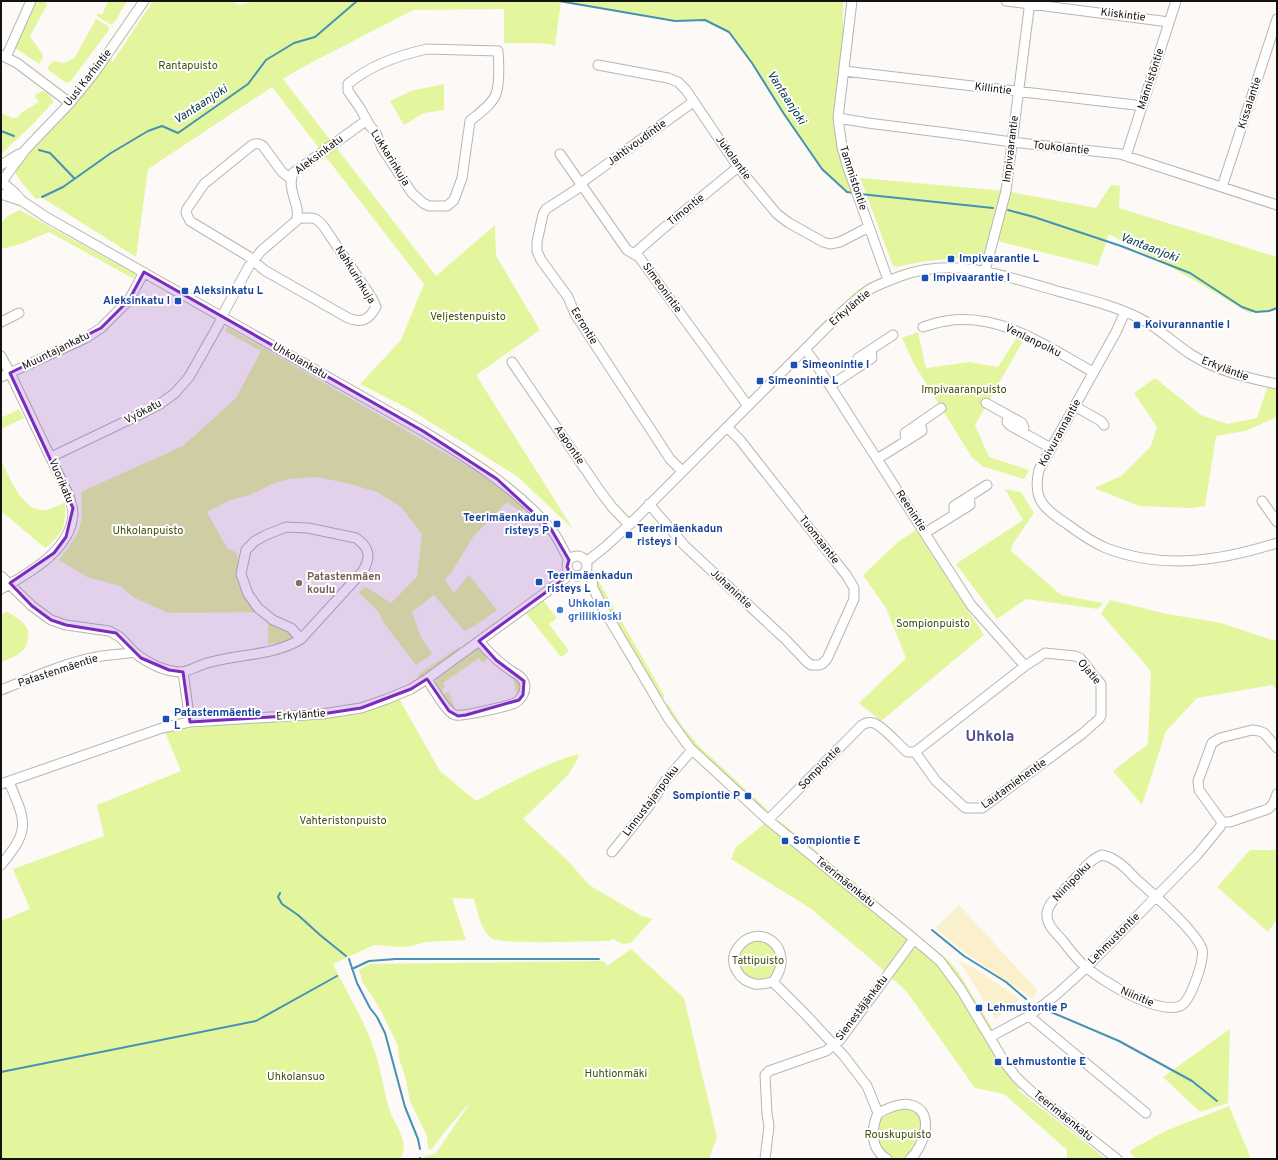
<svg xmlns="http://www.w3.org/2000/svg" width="1278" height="1160" font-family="Overpass,sans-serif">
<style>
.green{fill:#e3f69e}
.sand{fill:#faf0cb}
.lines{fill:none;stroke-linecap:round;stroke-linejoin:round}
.stream{stroke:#4592b2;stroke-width:2}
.minor-casing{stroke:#b8b5b2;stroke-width:11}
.minor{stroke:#fff;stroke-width:9}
.marked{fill:#7b2cbf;fill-opacity:0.2;stroke:#7b2cbf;stroke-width:3;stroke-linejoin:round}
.transit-dot{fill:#1a4fb4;stroke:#fff;stroke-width:1.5}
.education-dot{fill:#8d6e63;stroke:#fff;stroke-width:1.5}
.shop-dot{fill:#3f7fe0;stroke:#fff;stroke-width:1.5}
.labels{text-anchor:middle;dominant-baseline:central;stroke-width:4;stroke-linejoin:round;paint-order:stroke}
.street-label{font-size:11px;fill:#141312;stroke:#fff}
.park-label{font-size:11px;fill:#444e07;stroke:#fff}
.transit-label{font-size:11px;font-weight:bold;fill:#164399;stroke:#fff;text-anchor:start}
.education-label{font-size:11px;font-weight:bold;fill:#785e54;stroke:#fff;text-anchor:start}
.shop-label{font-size:11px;font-weight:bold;fill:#366cbe;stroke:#fff;text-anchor:start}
.water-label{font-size:12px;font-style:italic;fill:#003447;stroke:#fff}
.district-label{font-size:15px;font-weight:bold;fill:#4f4e8c;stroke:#fff}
</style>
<rect width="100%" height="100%" fill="#fdf9f6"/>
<!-- green -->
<path class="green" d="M35,1H45L47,5L30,36L43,55V58L39,64L15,48Z
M108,1H127L114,23L110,24L97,16L98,13L102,15Z
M153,1H230L240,5L252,1H837L843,2V63L836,122L860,190L847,192L822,169L784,114L752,63L729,32L705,20L675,21L561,1L555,45L537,43H504V9L413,10L301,68L283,79L436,276L495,225L496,256L540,330L476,375L573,529L517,476L409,409L360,384L401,340L424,284L272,87L148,169L136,257L41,197L36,199L21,182L14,170L69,111L112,57L111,64Z
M96,19L108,26L109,30L70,82L68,83L65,82L47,69L53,61L65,63L75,57Z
M444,84V110L424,113L404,125L390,101L411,91Z
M42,91L46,92L53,100V102L33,124L1,154V113L13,118L18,117L22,112L39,102L35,97L36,94Z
M860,178L1006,191L1096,208L1111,185L1120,186L1119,208L1277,257V309L1249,313L1194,280L1109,234L1098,266L993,240L987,263C953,255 928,260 896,267L893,266Z
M20,210L135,274L134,279L49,232L21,244L1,249V223L9,215Z
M881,277L879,281L815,334L813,332L854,293L865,285Z
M227,327L469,467L494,484L524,508L521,512L507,502L473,537L453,570L445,580L454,593L469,575L497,610L476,625L464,631L434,595L412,612L421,637L432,654L416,665L384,623L378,611L358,592L366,587L391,603L417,577L422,534L401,507L377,492L347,483L316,477L289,479L272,484L250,495L231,500L207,512L227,548L237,553L239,566L251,598L290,631L292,638L288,642L268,644V623L255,612L168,613L135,598L120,586L87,577L59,560C80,532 84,528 81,492L183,446L236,398L261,351L225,331Z
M918,332L926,368L970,362L998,367L1017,337L1023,341L975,425L989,457L1029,470L1024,479L982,466L971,456L914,364L902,338Z
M1155,378L1201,415L1227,424L1257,418L1269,382L1277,384V417L1245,431L1216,436L1205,506L1191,508L1139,506L1094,488L1121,476L1151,446L1157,427L1134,393Z
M19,409L24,418L1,429V418Z
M1,461C10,477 21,511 44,510C50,510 59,505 65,502C66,526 64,533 45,548L1,511Z
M1005,489L1021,492L1034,513L1012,545L1011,551L1061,595L1103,603L1098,609L1026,599L997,619L956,564L1023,520Z
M916,530L984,635L881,721L859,703L906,658L886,608L863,575L898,542Z
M596,580L599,582L664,695V698L661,697L601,594L594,581Z
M542,599L557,618L549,624L569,651L561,657L525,612Z
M1110,600L1167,614L1221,623L1272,640L1277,639V689L1272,685L1197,698L1166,731L1142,805L1113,771L1148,744L1151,671L1101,614Z
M8,612C13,616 20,619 24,624C28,628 29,633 28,638C27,653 12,658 1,662V614Z
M459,647L461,650L418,682V676L419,674Z
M477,649L483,651L488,657L483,663L479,658L443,683L445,687L442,689L444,694L449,692L456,711L458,713H466L514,698L517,695L513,678L511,675L512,673L520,678L523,686L522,692L516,700L462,715H456L451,711L435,685L437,678L473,650Z
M397,695L440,771L476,801C509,783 542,765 577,754L579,757L568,775L523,819L569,862L589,885L642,916L652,919L631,943L623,944L613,939L608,941C590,941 501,945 491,938C480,929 478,911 474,899L452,898L466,940L425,942L412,946L398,947L374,945L333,964C347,993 365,1021 375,1052C381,1070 383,1087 388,1105C392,1123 412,1141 400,1159H1V921L30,909L13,869L104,836L97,805L181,771L165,732L262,718L322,714Z
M667,703L669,705L680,723L698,745L772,814H768L714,766L687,738L667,706Z
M779,821L782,823L949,961L959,973L994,1031L990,1029L965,989L780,826Z
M764,824L926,954L946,975L992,1049L1022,1088L1018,1090L1106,1159H1067V1150L1004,1094L975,1088L907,992L873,961L810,908L731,859L736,847Z
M1250,850H1277V919L1268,932L1217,887Z
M751,941H765L779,956C773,976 776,979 754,982L739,969C738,952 738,951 751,941Z
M631,949L684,998L717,1137L709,1159H418L436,1153L472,1100L447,1129L431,1150L428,1148L427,1136L410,1101L405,1076L399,1059L398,1046L380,1009L362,981L359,970L370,964L601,961L605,962L607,966Z
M1230,1029L1228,1103L1200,1112L1163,1077Z
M1229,1106L1251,1159H1138L1131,1154V1150L1165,1131Z
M904,1109H911L918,1112L922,1120L920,1141L906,1157C896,1159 890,1159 883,1151C874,1140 876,1132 879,1119L897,1110Z"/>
<!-- sand -->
<path class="sand" d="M959,905L1037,990L1033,999L967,954L935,928Z
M959,961L974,968L1020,999L996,1019Z"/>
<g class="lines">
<!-- stream -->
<path class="stream" d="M559,1L675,21L705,20L729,32L752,63L784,114L822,169L847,192L854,193
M1,131L14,136
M39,150L50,153L74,178
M860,194L993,208
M42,197L63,187L111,153L148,131L162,126L178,133L248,84L266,60L294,43L315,37L357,1
M1008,210L1034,217L1121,246L1190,273L1242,307L1256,312L1269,311L1277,308
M280,893L278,897L282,904L298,915L320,935L346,956
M932,930L964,956L1006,982L1026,999
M349,959L357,983L370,1008L377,1017L385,1033L405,1107L418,1139L420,1149
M352,969L369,961L396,959H599
M1051,1012L1119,1041L1192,1081L1217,1101
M1,1072L256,1021L337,976
M419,1159L420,1158"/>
<!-- minor casing -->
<g class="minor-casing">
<path id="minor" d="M852,1L838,118L842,147L847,165L888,280
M1006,1L1169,22
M427,49L498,51C499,64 500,82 496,94C492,105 478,114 470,121L462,178L454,200L447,206H429L423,203L412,193L382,148L376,133L370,126L360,108L348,91V84C369,66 400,55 427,49Z
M1,55L17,63L70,103
M6,57L31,1
M598,65L668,78L678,82L686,90L738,167L777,214L789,223L823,242L830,244L840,242L869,227
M844,71L1135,105L1142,107
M838,118L868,123L947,133L1012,142L1120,154L1277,205
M560,154L627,250L639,257L748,406
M1126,156L1176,1
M1,165L19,154
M291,179L282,172L263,146C259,143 257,143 252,145L204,184L187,209L186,213L190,221L248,256L264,270L348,318C363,324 369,319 376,307L372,298L324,227C314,214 311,219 297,218
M3,180L25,150L70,103L95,72L144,1
M3,183L15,193L22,201
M1222,187L1277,19
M1,194L22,201L46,217L423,431C469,459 515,487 551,529C559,539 563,550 569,560
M634,254L659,232L738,167
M985,271L1006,191L1030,1
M1125,312L1116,332L1039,470C1032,499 1044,509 1067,524C1079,533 1092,542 1106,548C1162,570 1221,561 1277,543
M1,322L19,313
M923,327C930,325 938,322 946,321C1000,312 1048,347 1093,372
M805,349L814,361L971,605L1025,666
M1,356L10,373L69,496C71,502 73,508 73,514C71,550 29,573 1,589
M512,362L600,491L612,507L629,525
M859,367L858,358L893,335
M1,377L86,338L101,328L129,300L144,272
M830,386L872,358L871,350
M986,403L1022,423L1024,428L1023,432
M1074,406L1101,421L1104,425
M1008,416L1007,422L1011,426L1051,448
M906,441L905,433L941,408
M51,457L145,412L160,404L175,393L189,377L219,324L222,316L249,266L261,251L296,221C302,206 286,191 293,173L367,120
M877,459L922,431L920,423
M682,471L670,459L575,314L568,297L541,260L537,251V242L543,214L546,209L577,189L585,180L693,102
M1262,501L1277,522
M649,504L685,546L785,639L807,662L811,665H819L822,664L827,659L854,599V588L847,576L740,440L727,427
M954,515V506L987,485
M925,533L970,505L969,496
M567 566a10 10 0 1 1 20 0a10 10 0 1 1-20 0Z
M586,562L605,547L629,525L840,314C850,305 859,297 870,289C880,284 890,280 901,276C955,257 1001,275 1054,290C1081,298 1111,304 1137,317C1157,326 1173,343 1192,355C1218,371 1247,378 1277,384
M586,571L592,580L593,588L604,610L668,718L690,748L768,820L907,933L940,961L960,988L1005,1063L1017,1078L1032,1092L1117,1159
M1,576L32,606L51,620L66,625L109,631L120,637L134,652
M183,672L190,722
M427,679C433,688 446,712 455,715C462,717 508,706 515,703C522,699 527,690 524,682C522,677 517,674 513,672C499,663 489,653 479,641
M1,690C32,678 64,663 97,657C110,654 122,655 134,652C147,663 165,672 181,672C187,672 200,665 207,663C237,654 274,656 301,639L363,571C371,557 370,548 356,538L308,528L286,527L266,535L255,541L246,550L241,574L248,594L258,608L273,620L291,628L301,639
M1,784L162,728L190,722L322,714L361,708L387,699L411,689L427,679L571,574
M768,820L862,725C865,723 870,722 874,723C885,728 898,744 907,752H915L1025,666L1045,653L1075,656L1080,658L1101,684V716L1099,719L1082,734L982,808H966L964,807L936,781L915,752
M1222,822L1199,790L1198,781L1212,743L1220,738L1252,730L1259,731L1264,733L1277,748
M1222,822H1230L1268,809L1273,804L1277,794
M612,852L649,806L666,780L692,750
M1102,855C1108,856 1112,858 1116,861C1124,865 1130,873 1136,879C1153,894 1195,930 1202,949C1205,959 1191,999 1182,1005C1161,1017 1101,981 1085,966C1076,959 1070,950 1063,941C1056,933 1046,925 1047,913C1049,901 1063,891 1071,883C1080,873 1090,859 1102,855Z
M1,865C31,829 26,822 9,782
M773,982C799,947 756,919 737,949C728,963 739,981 755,984C761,985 767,983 773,982L807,1016L844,1056L867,1086L878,1113
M1029,1016L1146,1113
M990,1037L1029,1016L1056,995L1086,968L1197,855L1220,827L1222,822
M765,1159L769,1126L767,1114L765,1075L769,1071L826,1051L840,1040L914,939
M887,1159C870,1149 871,1129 878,1113C887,1109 900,1102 911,1105C936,1111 924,1147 910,1159"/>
</g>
<!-- minor -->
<use href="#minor" class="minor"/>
</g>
<!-- marked area -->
<path class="marked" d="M144,272L423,431L497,479L551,529L569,560L567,567L571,574L479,641L496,660L524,681L523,695L519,700L466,715L458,716L449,711L427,679L411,689L361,708L322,714L190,722L183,672L169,670L141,658L116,633L66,625L51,620L32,606L10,583L54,553L66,537L73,508L10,373L101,328L129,300Z"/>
<!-- markers -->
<g class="transit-dot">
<rect x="947" y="255" width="8" height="8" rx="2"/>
<rect x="921" y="274" width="8" height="8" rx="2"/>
<rect x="181" y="287" width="8" height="8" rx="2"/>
<rect x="174" y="297" width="8" height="8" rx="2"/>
<rect x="1133" y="321" width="8" height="8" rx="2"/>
<rect x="790" y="361" width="8" height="8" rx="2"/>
<rect x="756" y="377" width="8" height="8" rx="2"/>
<rect x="553" y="520" width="8" height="8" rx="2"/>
<rect x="625" y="531" width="8" height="8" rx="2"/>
<rect x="535" y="578" width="8" height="8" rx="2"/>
<rect x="162" y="715" width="8" height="8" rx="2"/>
<rect x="744" y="792" width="8" height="8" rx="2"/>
<rect x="781" y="837" width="8" height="8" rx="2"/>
<rect x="975" y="1004" width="8" height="8" rx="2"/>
<rect x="994" y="1058" width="8" height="8" rx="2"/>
</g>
<circle class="education-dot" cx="299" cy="583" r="4"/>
<circle class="shop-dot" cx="560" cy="610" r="4"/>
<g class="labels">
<!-- street labels -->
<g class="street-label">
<text transform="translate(1123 15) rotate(7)">Kiiskintie</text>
<text transform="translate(88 78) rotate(-52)">Uusi Karhintie</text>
<text transform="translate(1151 79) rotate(-72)">Männistöntie</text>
<text transform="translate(993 89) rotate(7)">Killintie</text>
<text transform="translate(1250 103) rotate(-72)">Kissalantie</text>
<text transform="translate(637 143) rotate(-36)">Jahtivoudintie</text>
<text transform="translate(1061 148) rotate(6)">Toukolantie</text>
<text transform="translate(1011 149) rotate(-83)">Impivaarantie</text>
<text transform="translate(319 155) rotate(-37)">Aleksinkatu</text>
<text transform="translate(390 158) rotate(58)">Lukkarinkuja</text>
<text transform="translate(733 158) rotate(54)">Jukolantie</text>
<text transform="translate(853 178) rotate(72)">Tammistontie</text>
<text transform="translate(686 210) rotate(-39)">Timontie</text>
<text transform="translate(355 275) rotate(58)">Nahkurinkuja</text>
<text transform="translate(662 288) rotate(54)">Simeonintie</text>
<text transform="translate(850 308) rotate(-40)">Erkyläntie</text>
<text transform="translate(584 326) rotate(59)">Eerontie</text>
<text transform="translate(1033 341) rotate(26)">Venlanpolku</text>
<text transform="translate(56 351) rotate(-26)">Muuntajankatu</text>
<text transform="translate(300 361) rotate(30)">Uhkolankatu</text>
<text transform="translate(1225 369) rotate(21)">Erkyläntie</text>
<text transform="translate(143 412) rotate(-28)">Vyökatu</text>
<text transform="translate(1060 433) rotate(-61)">Koivurannantie</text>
<text transform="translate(569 445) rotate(56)">Aapontie</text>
<text transform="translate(61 481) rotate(67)">Vuorikatu</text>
<text transform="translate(911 511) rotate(57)">Reenintie</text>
<text transform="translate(819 540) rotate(52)">Tuomaantie</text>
<text transform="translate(731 589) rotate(43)">Juhanintie</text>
<text transform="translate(58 671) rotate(-18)">Patastenmäentie</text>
<text transform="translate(1089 672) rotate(50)">Ojatie</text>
<text transform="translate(301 715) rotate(-4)">Erkyläntie</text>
<text transform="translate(820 768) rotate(-46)">Sompiontie</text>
<text transform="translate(1014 784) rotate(-36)">Lautamiehentie</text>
<text transform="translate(651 801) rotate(-53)">Linnustajanpolku</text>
<text transform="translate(845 882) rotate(39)">Teerimäenkatu</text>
<text transform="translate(1072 882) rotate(-46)">Niinipolku</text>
<text transform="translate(1114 939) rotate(-45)">Lehmustontie</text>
<text transform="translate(1137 997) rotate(23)">Niinitie</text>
<text transform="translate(862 1008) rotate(-53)">Sienestäjänkatu</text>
<text transform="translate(1063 1116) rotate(39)">Teerimäenkatu</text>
</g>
<!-- park labels -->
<g class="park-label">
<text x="188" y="66">Rantapuisto</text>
<text x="468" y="317">Veljestenpuisto</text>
<text x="964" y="390">Impivaaranpuisto</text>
<text x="148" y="531">Uhkolanpuisto</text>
<text x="933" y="624">Sompionpuisto</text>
<text x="343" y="821">Vahteristonpuisto</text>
<text x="758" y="961">Tattipuisto</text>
<text x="616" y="1074">Huhtionmäki</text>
<text x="296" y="1077">Uhkolansuo</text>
<text x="898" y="1135">Rouskupuisto</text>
</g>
<!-- transit labels -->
<g class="transit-label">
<text x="959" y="259">Impivaarantie L</text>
<text x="933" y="278">Impivaarantie I</text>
<text x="193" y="291">Aleksinkatu L</text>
<text x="170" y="301" text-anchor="end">Aleksinkatu I</text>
<text x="1145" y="325">Koivurannantie I</text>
<text x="802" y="365">Simeonintie I</text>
<text x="768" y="381">Simeonintie L</text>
<text x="549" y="518" text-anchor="end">Teerimäenkadun<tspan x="549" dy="13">risteys P</tspan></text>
<text x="637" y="529">Teerimäenkadun<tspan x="637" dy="13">risteys I</tspan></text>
<text x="547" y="576">Teerimäenkadun<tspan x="547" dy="13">risteys L</tspan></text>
<text x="174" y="713">Patastenmäentie<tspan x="174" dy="13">L</tspan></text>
<text x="740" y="796" text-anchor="end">Sompiontie P</text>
<text x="793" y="841">Sompiontie E</text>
<text x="987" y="1008">Lehmustontie P</text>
<text x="1006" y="1062">Lehmustontie E</text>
</g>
<!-- education labels -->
<g class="education-label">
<text x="307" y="577">Patastenmäen<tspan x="307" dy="13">koulu</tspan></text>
</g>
<!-- shop labels -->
<g class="shop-label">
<text x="568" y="604">Uhkolan<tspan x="568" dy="13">grillikioski</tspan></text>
</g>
<!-- water labels -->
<g class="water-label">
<text transform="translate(786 98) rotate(57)">Vantaanjoki</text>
<text transform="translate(201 105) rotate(-33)">Vantaanjoki</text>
<text transform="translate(1149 248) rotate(21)">Vantaanjoki</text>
</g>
<!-- district labels -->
<g class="district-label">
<text x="990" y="737">Uhkola</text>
</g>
</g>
<!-- border -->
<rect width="1278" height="1160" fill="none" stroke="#141312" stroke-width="4"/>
</svg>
